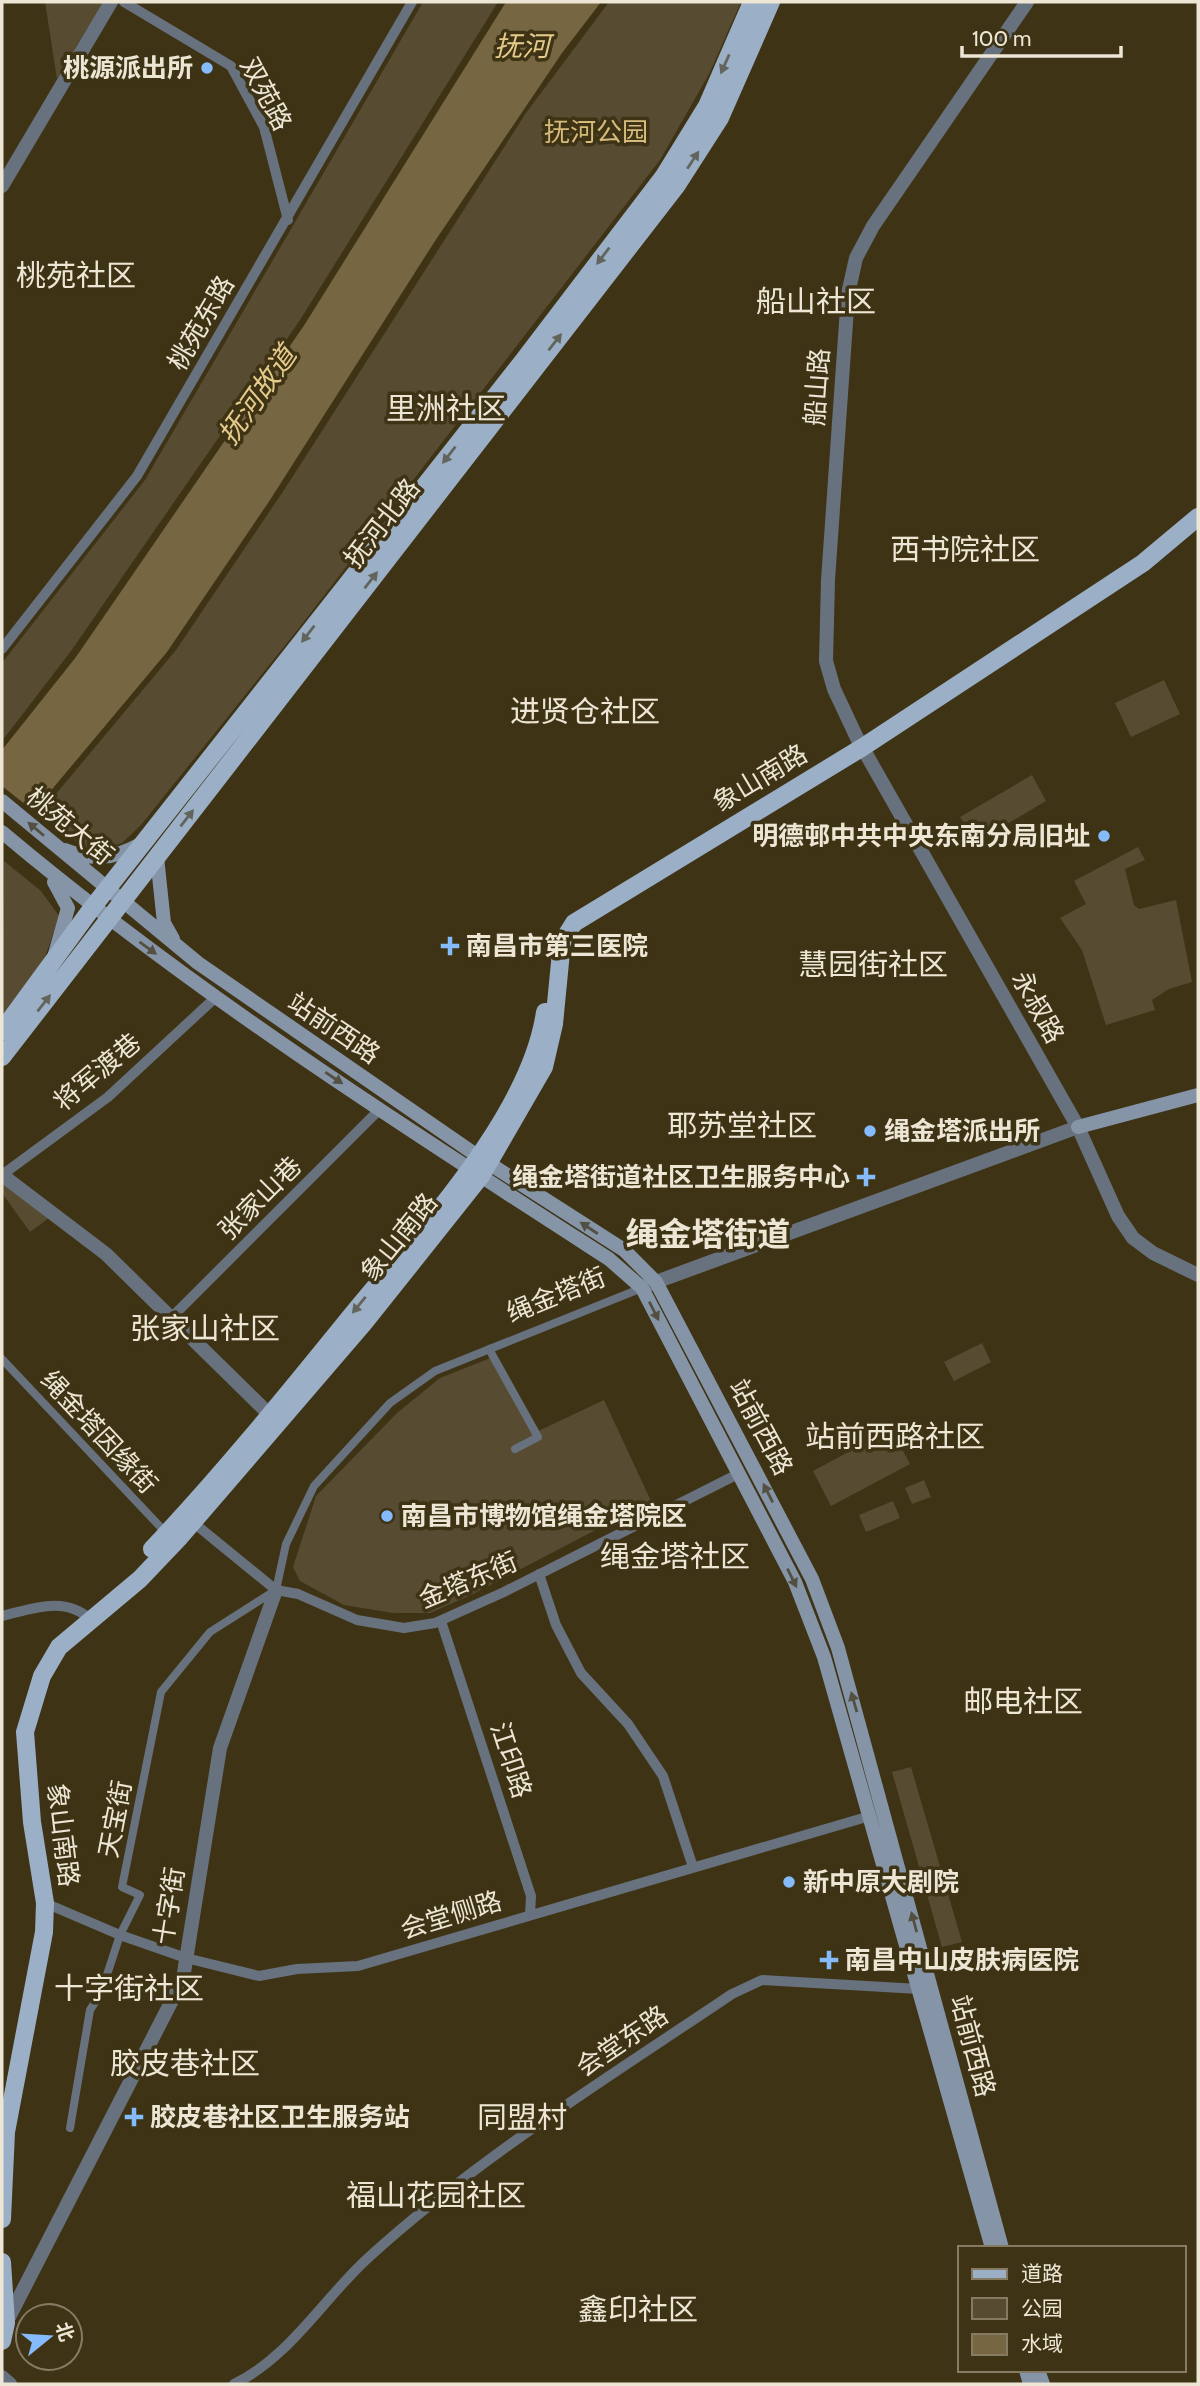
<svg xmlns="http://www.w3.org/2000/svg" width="1200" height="2386" font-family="Cabin,'Noto Sans SC',sans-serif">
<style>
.green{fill:#574c32}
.water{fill:#766742}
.pier{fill:#3e3315}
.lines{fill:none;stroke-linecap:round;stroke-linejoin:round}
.pedestrian{stroke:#68727e;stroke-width:8}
.minor{stroke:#68727e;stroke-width:10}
.tertiary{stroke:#68727e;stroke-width:14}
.secondary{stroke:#8594a7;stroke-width:14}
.primary{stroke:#9bafc7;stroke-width:18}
.oneway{fill:#63655c}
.oneway2{fill:#535041}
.poi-dot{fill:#85bbfb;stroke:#3e3315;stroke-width:2.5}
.labels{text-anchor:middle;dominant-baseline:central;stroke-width:7;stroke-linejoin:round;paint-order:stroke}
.poi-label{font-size:26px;font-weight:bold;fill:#ede6d5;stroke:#3e3315;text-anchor:start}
.street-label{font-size:26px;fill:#ede6d5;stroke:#3e3315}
.park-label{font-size:26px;fill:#d5bb7c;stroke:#3e3315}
.water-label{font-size:28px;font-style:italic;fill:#e5cb8b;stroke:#3e3315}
.quarter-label{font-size:30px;fill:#ede6d5;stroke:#3e3315}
.district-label{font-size:33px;font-weight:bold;fill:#ede6d5;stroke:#3e3315}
</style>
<rect width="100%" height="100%" fill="#3e3315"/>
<!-- green -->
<path class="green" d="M45,2H103L57,79Z
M423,2H498L300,320L71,651L2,741V663L145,480Z
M609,2H741L709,74L660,160L299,628L141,825L122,843L90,853L41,812L176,650L286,487L526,113Z
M1164,680L1180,714L1131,737L1115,703Z
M1032,775L1046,801L975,843L960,817Z
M1138,847L1145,860L1125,869L1134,905L1139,909L1176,900L1192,982L1169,989L1152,1000L1155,1010L1106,1025L1082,950L1060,918L1086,904L1074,881Z
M4,861L41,891L59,916L45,957L2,1021Z
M2,1182L49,1218L30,1232L2,1193Z
M982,1343L991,1362L954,1381L944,1362Z
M493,1357L534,1433L604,1400L651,1501L471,1595L430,1613H393L344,1605L300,1581L293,1567L316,1496L397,1413L440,1378Z
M891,1429L910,1464L831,1506L813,1471Z
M924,1480L931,1497L912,1504L905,1488Z
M893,1501L900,1518L866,1532L859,1515Z
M911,1767L962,1942L942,1947L892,1772Z"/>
<!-- water -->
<path class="water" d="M506,2H601L562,53L435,241L270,500L167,652L2,849V750L76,657L305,324Z"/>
<!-- pier -->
<path class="pier" d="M2,786L36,813L3,852H2Z"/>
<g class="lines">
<!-- pedestrian -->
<path class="pedestrian" d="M489,1349L538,1437L515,1449
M2,1359L167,1534
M70,2128L90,2010L101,1993L120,1935L140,1895L122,1887L161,1692L210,1632L276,1590L286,1544L314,1486L390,1403L435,1371L642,1288"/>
<!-- minor -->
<path class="minor" d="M124,2L231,66L264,127L288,220
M2,649L137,476L412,2
M2,1175L108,1097L216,997
M171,1318L380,1109
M189,1519L276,1590L298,1594L357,1620L404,1628L435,1623L504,1592L738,1474
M539,1574L556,1625L581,1673L628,1724L663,1776L693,1867
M2,1616C32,1609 65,1595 91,1620
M441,1621L531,1896L530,1914
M45,1903L120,1935L186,1958L259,1976L297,1969L358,1966L870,1816
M234,2384C290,2357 323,2299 368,2258C479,2157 609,2077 732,1994L762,1980L919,1989"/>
<!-- tertiary -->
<path class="tertiary" d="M1027,2L873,226L856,258L848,294L828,580L826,661L834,689L857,738L1078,1127L1118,1216L1133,1238L1153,1253L1198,1275
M2,186L111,2
M2,1175L106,1254L269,1414
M645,1286L1078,1127
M6,2323L183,1979L220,1748L276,1590
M2,2377L10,2384"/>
<!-- secondary -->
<path class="secondary" d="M2,801L198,963L479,1157L624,1250L656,1282L812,1579L838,1648L1002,2248
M2,832C191,991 401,1125 609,1259L642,1288L795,1582L824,1657L992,2248
M65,850C93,861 113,859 139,845
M157,857L164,923L173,939
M54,882L68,908L55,954
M1078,1127L1198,1095
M1026,2370L1030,2384
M1038,2370L1043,2384"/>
<!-- primary -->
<path class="primary" d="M2,1031L92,908L523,361L664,176L707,106L752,2
M2,1057L677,185L720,118L771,2
M152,1549C222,1475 287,1395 351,1316C417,1235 530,1117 545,1012
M2,2219L6,2132L44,1932L45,1903L32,1822L25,1732L42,1676L59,1647L140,1579L180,1537L364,1323L481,1176L544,1067L554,1024L562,942L574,923L863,747L1143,563L1198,517
M2,2262L6,2323L2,2341"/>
</g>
<!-- one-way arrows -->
<defs><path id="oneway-solid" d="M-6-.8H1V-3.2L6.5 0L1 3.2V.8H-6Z" transform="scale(1.75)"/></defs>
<g class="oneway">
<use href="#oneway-solid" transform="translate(725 64) rotate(114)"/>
<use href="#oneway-solid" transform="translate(693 160) rotate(-57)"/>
<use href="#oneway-solid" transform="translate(603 256) rotate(127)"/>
<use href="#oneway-solid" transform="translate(555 342) rotate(-52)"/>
<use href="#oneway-solid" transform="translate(449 455) rotate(128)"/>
<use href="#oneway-solid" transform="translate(371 580) rotate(-52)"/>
<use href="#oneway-solid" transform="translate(308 634) rotate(128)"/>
<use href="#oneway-solid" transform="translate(187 818) rotate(-52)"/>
<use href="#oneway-solid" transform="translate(44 1003) rotate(-52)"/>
<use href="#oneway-solid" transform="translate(359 1305) rotate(129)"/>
</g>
<g class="oneway2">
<use href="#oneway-solid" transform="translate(36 829) rotate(-140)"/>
<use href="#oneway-solid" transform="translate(148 948) rotate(36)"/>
<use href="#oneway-solid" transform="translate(334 1078) rotate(34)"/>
<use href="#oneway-solid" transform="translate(589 1228) rotate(-147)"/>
<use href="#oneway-solid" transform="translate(654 1311) rotate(63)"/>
<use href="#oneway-solid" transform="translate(768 1493) rotate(-117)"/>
<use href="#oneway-solid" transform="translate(792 1578) rotate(64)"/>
<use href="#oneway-solid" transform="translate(854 1702) rotate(-106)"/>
<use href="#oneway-solid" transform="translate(914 1922) rotate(-105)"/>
</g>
<!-- markers -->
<g class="poi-dot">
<circle cx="207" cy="68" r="7"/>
<circle cx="1104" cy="836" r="7"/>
<path d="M446.5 935.5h7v7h7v7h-7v7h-7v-7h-7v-7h7z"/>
<circle cx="870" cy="1131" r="7"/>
<path d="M862.5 1166.5h7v7h7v7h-7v7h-7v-7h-7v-7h7z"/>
<circle cx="387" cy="1516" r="7"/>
<circle cx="789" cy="1882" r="7"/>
<path d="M825.5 1949.5h7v7h7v7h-7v7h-7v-7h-7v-7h7z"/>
<path d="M130.5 2106.5h7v7h7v7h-7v7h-7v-7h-7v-7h7z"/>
</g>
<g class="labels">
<!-- poi labels -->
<g class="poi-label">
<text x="193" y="68" text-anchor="end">桃源派出所</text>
<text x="1090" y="836" text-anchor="end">明德邨中共中央东南分局旧址</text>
<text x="466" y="946">南昌市第三医院</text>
<text x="884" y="1131">绳金塔派出所</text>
<text x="850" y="1177" text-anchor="end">绳金塔街道社区卫生服务中心</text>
<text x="401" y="1516">南昌市博物馆绳金塔院区</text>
<text x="803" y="1882">新中原大剧院</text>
<text x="845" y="1960">南昌中山皮肤病医院</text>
<text x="150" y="2117">胶皮巷社区卫生服务站</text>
</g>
<!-- street labels -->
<g class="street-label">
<text transform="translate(266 94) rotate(62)">双苑路</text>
<text transform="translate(201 323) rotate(-60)">桃苑东路</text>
<text transform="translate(817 387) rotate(-86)">船山路</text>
<text transform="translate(382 523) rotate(-52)">抚河北路</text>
<text transform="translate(760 778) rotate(-31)">象山南路</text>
<text transform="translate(70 826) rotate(40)">桃苑大街</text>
<text transform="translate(1038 1007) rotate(61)">永叔路</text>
<text transform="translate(334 1028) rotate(34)">站前西路</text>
<text transform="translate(97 1072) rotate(-40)">将军渡巷</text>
<text transform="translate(260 1198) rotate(-45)">张家山巷</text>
<text transform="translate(399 1237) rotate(-51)">象山南路</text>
<text transform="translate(556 1295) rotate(-22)">绳金塔街</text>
<text transform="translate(761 1427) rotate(62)">站前西路</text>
<text transform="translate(99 1432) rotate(47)">绳金塔因缘街</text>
<text transform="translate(468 1580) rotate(-23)">金塔东街</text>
<text transform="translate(511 1760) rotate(72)">江印路</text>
<text transform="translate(115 1819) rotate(-79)">天宝街</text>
<text transform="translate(63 1835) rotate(83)">象山南路</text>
<text transform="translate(169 1906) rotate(-81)">十字街</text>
<text transform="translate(451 1915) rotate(-17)">会堂侧路</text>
<text transform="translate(622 2041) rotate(-34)">会堂东路</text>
<text transform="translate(973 2046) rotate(75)">站前西路</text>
</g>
<!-- park labels -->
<g class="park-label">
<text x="596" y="132">抚河公园</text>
</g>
<!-- water labels -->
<g class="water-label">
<text x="522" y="46">抚河</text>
<text transform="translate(257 395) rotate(-55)">抚河故道</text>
</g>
<!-- quarter labels -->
<g class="quarter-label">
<text x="76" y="275">桃苑社区</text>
<text x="816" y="301">船山社区</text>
<text x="446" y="408">里洲社区</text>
<text x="965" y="549">西书院社区</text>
<text x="585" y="711">进贤仓社区</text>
<text x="873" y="964">慧园街社区</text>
<text x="742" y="1125">耶苏堂社区</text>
<text x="205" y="1328">张家山社区</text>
<text x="895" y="1436">站前西路社区</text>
<text x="675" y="1556">绳金塔社区</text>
<text x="1023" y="1701">邮电社区</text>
<text x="129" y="1988">十字街社区</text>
<text x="185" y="2063">胶皮巷社区</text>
<text x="522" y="2117">同盟村</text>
<text x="436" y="2195">福山花园社区</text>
<text x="638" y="2309">鑫印社区</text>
</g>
<!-- district labels -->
<g class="district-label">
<text x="708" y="1234">绳金塔街道</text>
</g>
</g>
<!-- border -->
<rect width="1200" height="2386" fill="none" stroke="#ede6d5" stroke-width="7"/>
<!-- legend -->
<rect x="958" y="2246" width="228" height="126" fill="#3e3315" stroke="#847b62" stroke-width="2"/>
<rect x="972" y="2269" width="35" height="10" fill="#9bafc7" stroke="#847b62" stroke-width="2"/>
<text x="1021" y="2281" font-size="21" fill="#ede6d5">道路</text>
<rect x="972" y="2298" width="35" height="21" fill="#574c32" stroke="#847b62" stroke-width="2"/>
<text x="1021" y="2316" font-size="21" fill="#ede6d5">公园</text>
<rect x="972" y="2334" width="35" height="21" fill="#766742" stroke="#847b62" stroke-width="2"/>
<text x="1021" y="2351" font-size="21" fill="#ede6d5">水域</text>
<!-- north arrow -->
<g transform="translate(49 2337) rotate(72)"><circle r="33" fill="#3e3315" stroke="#847b62" stroke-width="2"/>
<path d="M0-5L12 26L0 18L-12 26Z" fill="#85bbfb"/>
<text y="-10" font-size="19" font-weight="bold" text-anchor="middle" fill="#ede6d5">北</text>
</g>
<!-- scale -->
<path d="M962 46v10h159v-10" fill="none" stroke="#ede6d5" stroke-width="3.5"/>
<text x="972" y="46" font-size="21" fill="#ede6d5" stroke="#3e3315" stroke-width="5" paint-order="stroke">100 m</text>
</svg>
